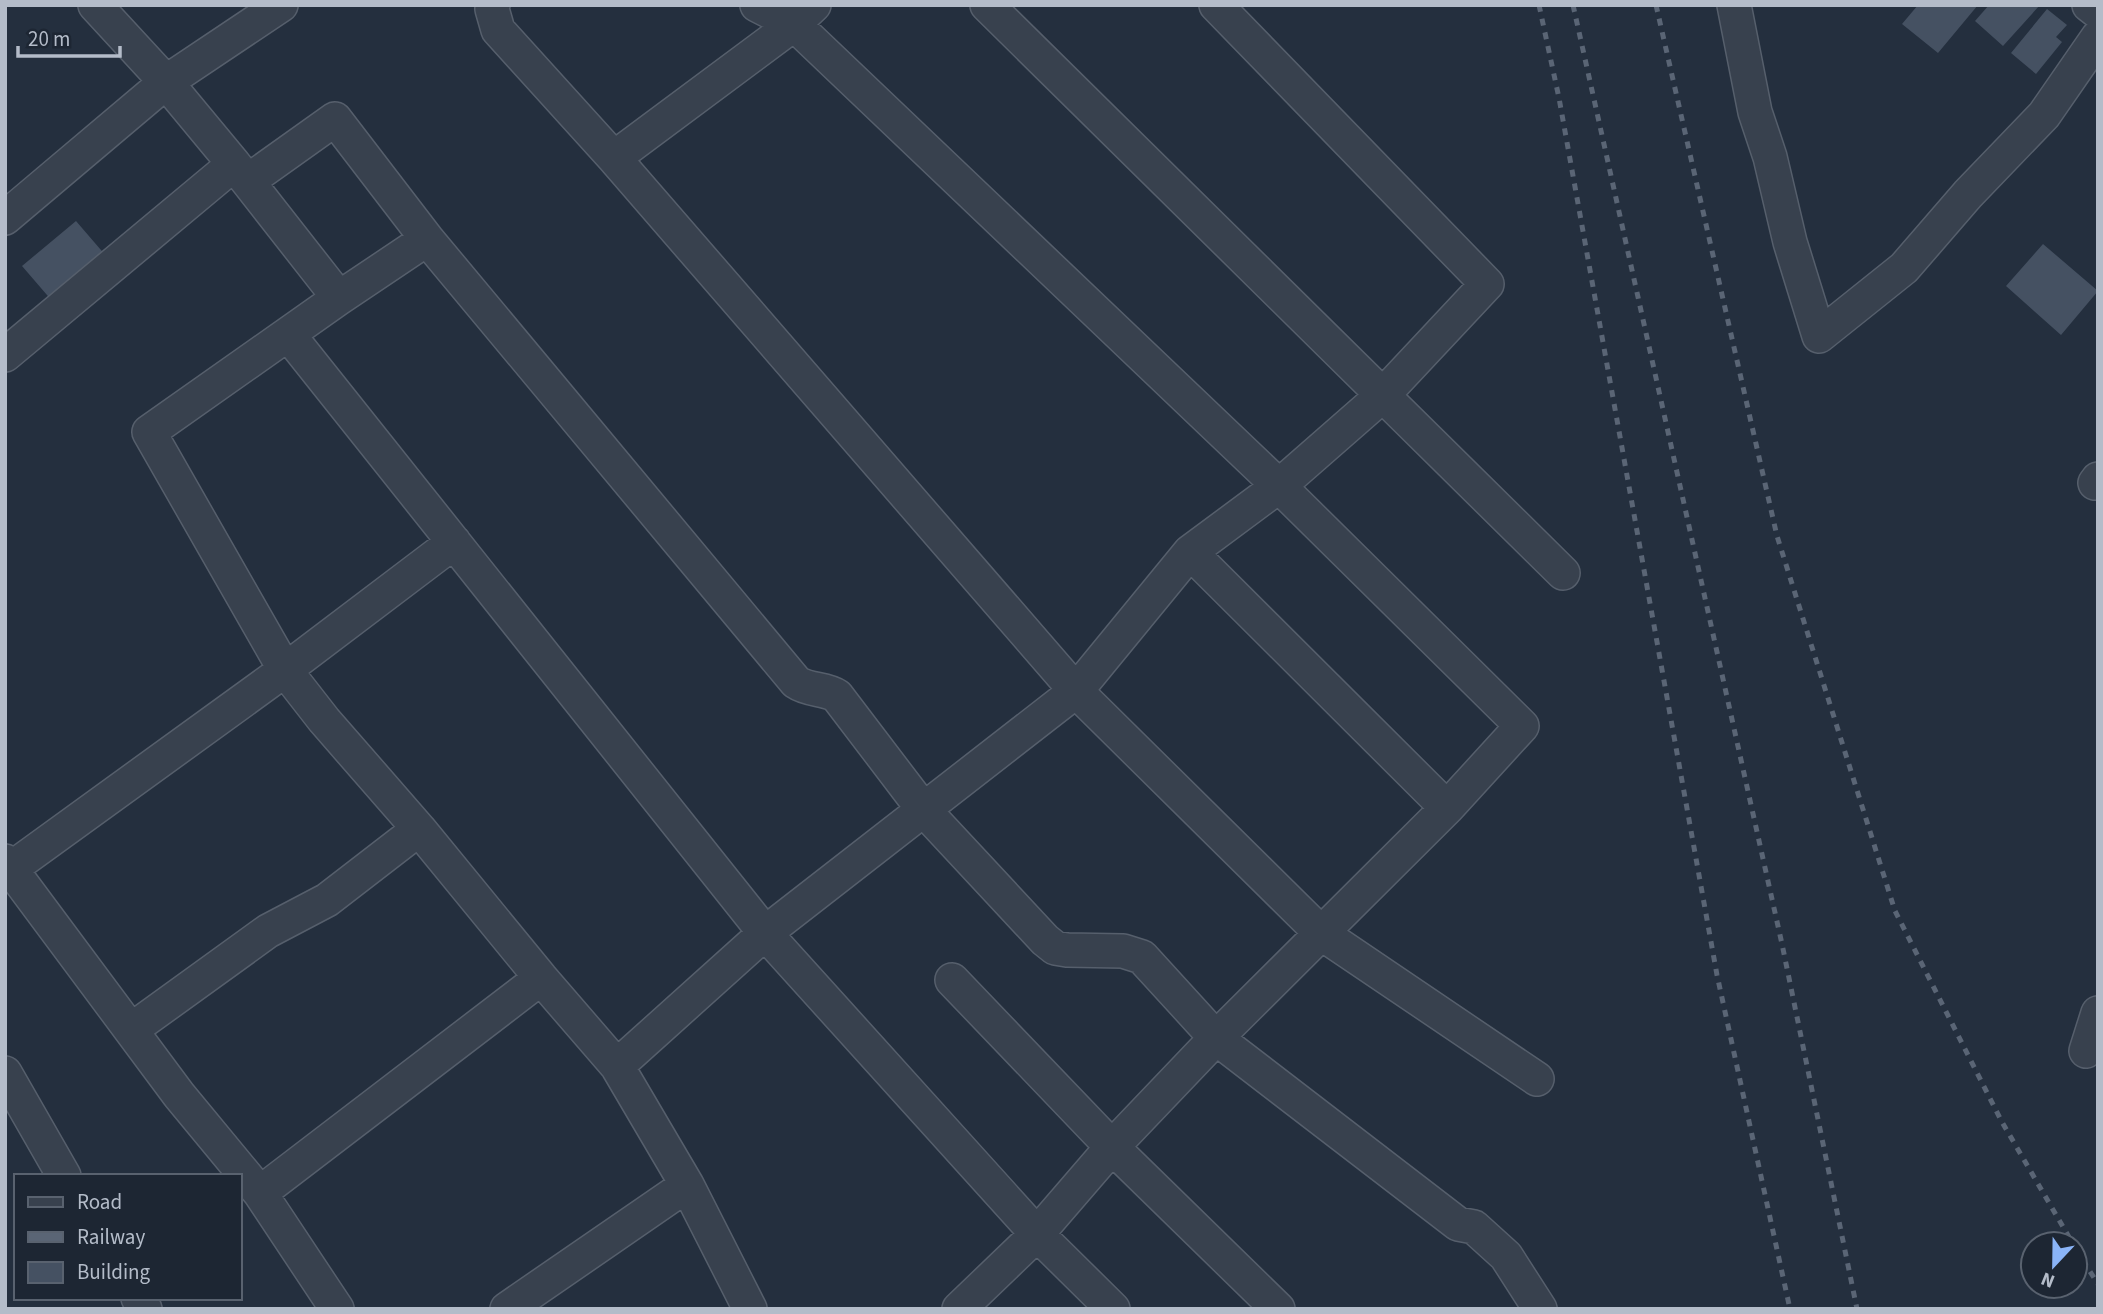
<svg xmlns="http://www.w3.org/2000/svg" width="2103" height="1314" font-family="'Source Sans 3',sans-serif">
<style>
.building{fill:#455162}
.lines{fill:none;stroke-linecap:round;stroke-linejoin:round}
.minor-casing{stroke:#565f6c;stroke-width:36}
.minor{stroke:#38414e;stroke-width:33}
.rail{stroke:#5a6575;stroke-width:5;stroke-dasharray:7 7;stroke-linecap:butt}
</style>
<rect width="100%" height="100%" fill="#242f3e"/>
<!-- building -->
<path class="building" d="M1918,5H1978L1938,53L1902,24Z
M1989,5H2040L2003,46L1975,21Z
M2047,9L2067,25L2056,37L2062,42L2036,74L2011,53Z
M76,221L107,257L53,302L22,266Z
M2043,244L2098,291L2061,335L2006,286Z"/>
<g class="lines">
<!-- minor casing -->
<g class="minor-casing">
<path id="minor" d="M95,5L166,82L234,164L339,298L149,432L285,670L324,720L419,829L541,978L617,1066L765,933L1076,691L1190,552L1279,486L1522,726L1447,808L1216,1038L1112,1147L1037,1234L959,1309
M493,5L492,9L498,30L614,158L794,24L814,5
M757,5L794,24L1279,486L1383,395L1487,284L1216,5
M987,5L1563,573
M1734,5L1755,112L1770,157L1790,242L1819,336L1904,268L1968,194L2044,115L2098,37
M2089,5L2098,12
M614,158L1076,691L1321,933L1537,1079
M248,181L335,119L427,239
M5,218L166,82L281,5
M339,298L427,239L796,682C809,691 825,688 837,696L923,809L1045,940L1055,948L1067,950L1123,951L1142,957L1216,1038L1458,1224L1474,1227L1506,1256L1540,1309
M288,334L765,933L1037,1234L1113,1309
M5,355L234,164
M2095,483L2098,479
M1190,552L1447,808
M5,861L179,1095L260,1193L337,1309
M5,873L285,670L454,542
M952,980L1112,1147L1278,1309
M131,1030L268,931L327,900L419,829
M2086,1051L2098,1013
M5,1073L64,1176
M687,1185L750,1309
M260,1193L541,978
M138,1298L145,1309
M507,1309L687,1185L617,1066"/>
</g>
<!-- minor -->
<use href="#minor" class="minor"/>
<!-- rail -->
<path class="rail" d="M1539,5L1559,98L1717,975L1790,1309
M1573,5L1782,944L1857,1309
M1656,5L1777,536L1895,911L2002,1122L2073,1244
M2075,1248L2098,1284"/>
</g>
<!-- border -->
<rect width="2103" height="1314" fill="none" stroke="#b4bcc9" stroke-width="14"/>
<!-- legend -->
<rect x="14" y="1174" width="228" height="126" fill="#1d2633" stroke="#59626f" stroke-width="2"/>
<rect x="28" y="1197" width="35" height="10" fill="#38414e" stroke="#59626f" stroke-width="2"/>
<text x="77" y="1209" font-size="21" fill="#b4bcc9">Road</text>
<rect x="28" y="1232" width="35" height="10" fill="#5a6575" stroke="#59626f" stroke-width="2"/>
<text x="77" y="1244" font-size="21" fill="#b4bcc9">Railway</text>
<rect x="28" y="1262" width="35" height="21" fill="#455162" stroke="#59626f" stroke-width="2"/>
<text x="77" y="1279" font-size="21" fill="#b4bcc9">Building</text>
<!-- north arrow -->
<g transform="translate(2054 1265) rotate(202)"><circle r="33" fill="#1d2633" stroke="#59626f" stroke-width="2"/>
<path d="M0-5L12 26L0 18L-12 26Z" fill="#8ab4f8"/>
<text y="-10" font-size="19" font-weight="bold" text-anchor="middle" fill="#b4bcc9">N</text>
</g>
<!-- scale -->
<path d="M18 46v10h102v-10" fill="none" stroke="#b4bcc9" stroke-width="3.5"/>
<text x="28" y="46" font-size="21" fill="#b4bcc9" stroke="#1d2633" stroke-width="5" paint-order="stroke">20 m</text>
</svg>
